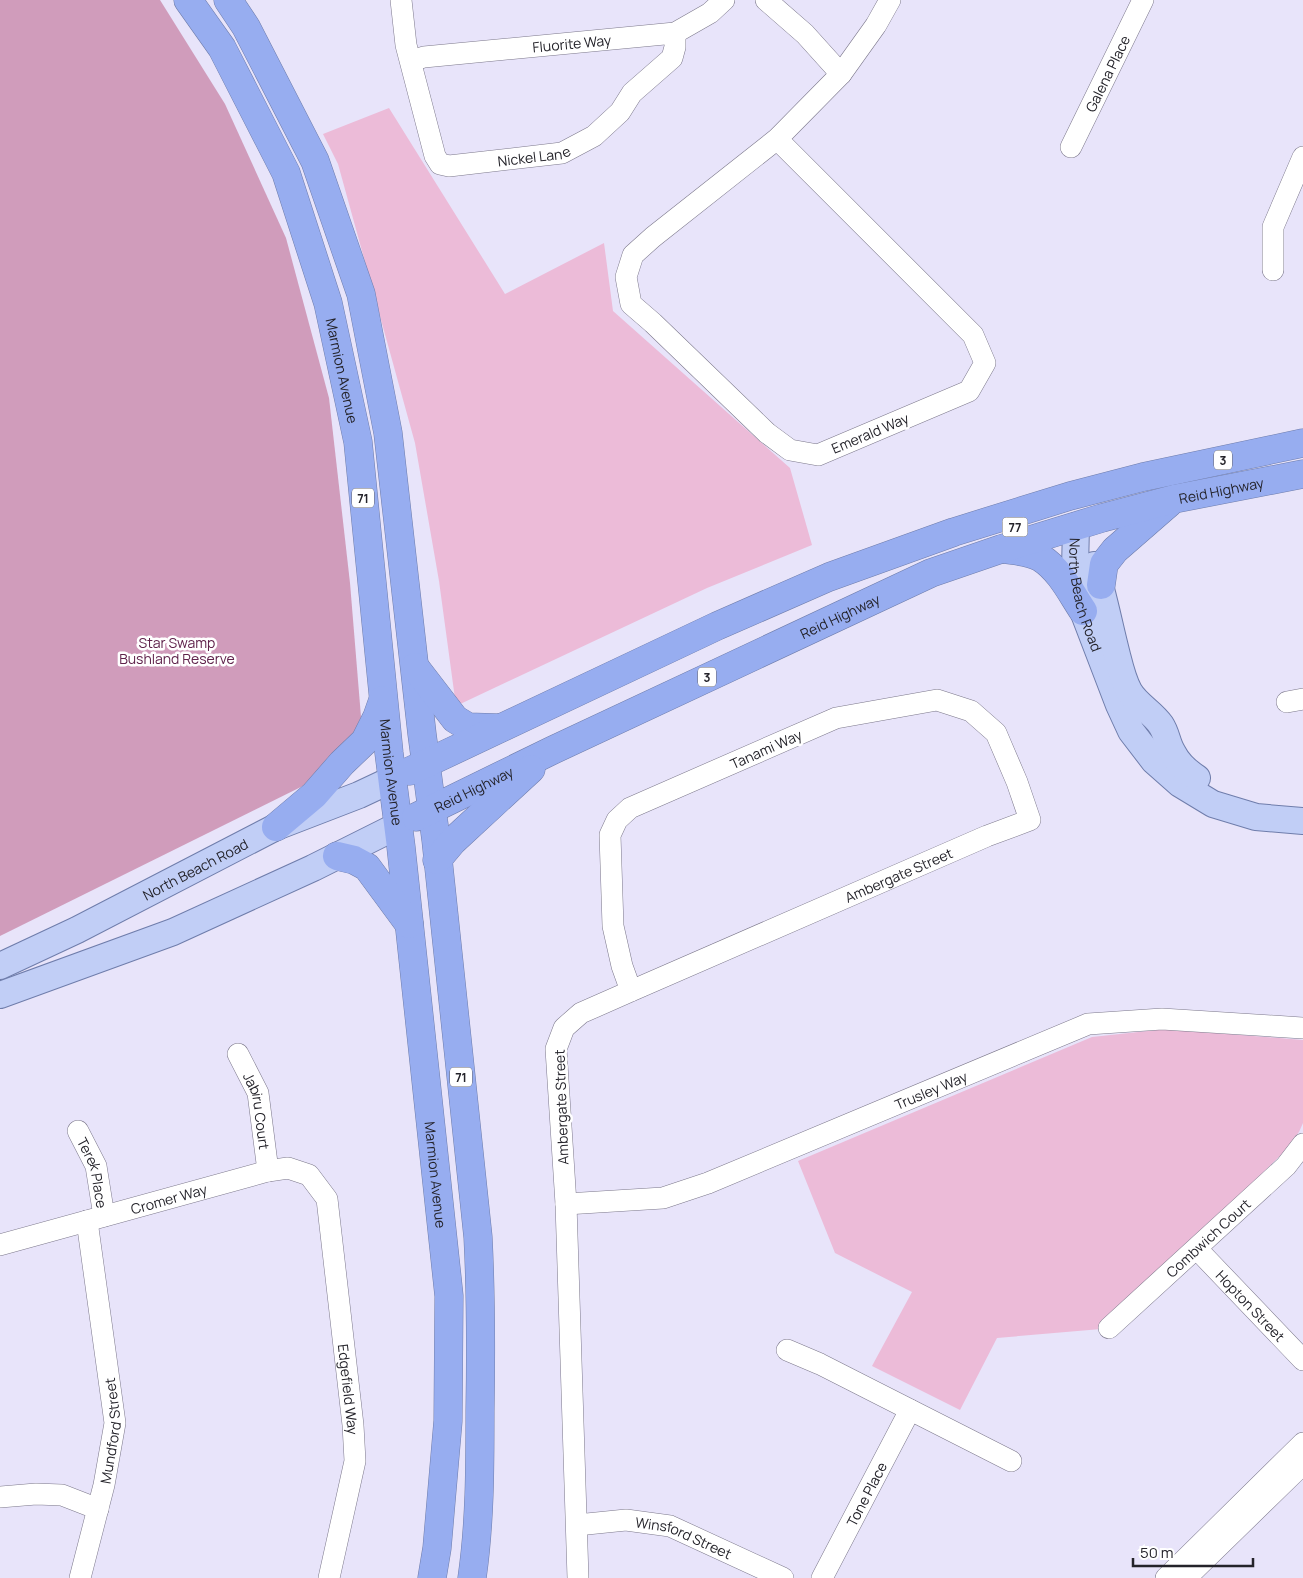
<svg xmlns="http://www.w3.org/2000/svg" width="1303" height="1578" font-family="Manrope,sans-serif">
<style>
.green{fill:#ecbbd8}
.forest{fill:#d09cbb}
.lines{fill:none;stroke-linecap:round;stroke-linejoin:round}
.minor-casing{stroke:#7c788b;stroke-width:22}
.major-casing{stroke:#6f7dab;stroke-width:28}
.highway-casing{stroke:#6f7dab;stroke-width:29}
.minor{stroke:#fff;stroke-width:21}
.major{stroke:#c1cef6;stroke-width:26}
.highway{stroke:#97adf0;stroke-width:28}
.labels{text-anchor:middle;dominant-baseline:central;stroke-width:5;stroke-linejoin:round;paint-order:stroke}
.shield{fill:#fff;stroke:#66656a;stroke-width:1}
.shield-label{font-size:12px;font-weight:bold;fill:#24232a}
.street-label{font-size:14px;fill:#24232a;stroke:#fff}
.park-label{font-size:14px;fill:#5f224b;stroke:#fff}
</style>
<rect width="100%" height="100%" fill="#e8e4fa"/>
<!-- green -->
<path class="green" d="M389,108L505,294L604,243L613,311L790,468L812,545L707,588L456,706L439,581L415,443L338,164L323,134Z
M1166,1029L1303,1040V1123L1299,1132L1283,1153L1101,1329L997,1338L960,1410L872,1366L912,1292L835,1253L798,1161L1092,1037Z"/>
<!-- forest -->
<path class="forest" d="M0,0H160L225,104L286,238L329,398L350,583L361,717L348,746L313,781L0,936Z"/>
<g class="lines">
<!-- minor casing -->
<g class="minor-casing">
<g id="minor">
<path id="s1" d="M401,0L406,45L435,156L440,164L449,166L562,153L594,136L620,112L632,93L672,58L675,47V33"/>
<path d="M766,0L805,34L841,74"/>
<path id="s2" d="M411,61L424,57L675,33L710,13L724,0"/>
<path d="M777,139L973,335L985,363L969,391L818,455L790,450L767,433L653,323L631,304L626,277L633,255L653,237L777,139L841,74L876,25L890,0"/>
<path id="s3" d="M1071,147L1143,0"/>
<path d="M1273,270V227L1303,157"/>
<path d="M1287,702L1303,699"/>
<path id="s4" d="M238,1054L258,1093L268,1171"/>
<path id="s5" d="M78,1131L96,1166L104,1216"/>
<path id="s6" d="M566,1204L663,1198L708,1183L1088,1024L1162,1019L1303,1028"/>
<path id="s7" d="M0,1245L268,1171L288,1168L309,1175L327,1199L353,1425L355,1461L329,1578"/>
<path id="s8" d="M1197,1249L1303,1360"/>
<path id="s9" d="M1109,1328L1286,1166L1303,1144"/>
<path d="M787,1350L820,1364L1011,1461"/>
<path d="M0,1497L36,1494L62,1495L98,1509"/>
<path id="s10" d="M577,1525L626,1520L670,1526L783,1578"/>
<path id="s11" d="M80,1578L104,1485L115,1423L87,1221"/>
<path id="s12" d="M578,1578L566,1204L556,1049L564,1028L581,1013L631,991L987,836L1030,820L1017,782L996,733L971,711L937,700L836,718L630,808L617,820L610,835L613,926L622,966L631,991"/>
<path id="s13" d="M822,1578L910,1410"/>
<path d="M1166,1578L1303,1443"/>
<path d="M1186,1578L1303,1464"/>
</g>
</g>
<!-- major casing -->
<g class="major-casing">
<g id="major">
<path id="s14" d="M1076,526L1075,569L1083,611L1119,705L1131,731L1154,761L1180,784L1213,804L1256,817L1303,821"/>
<path d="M1094,565C1104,595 1109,625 1117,655C1120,667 1123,680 1129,691C1137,705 1152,712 1161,725C1167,734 1167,744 1173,753C1178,763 1188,772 1197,778"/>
<path id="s15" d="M0,966L77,930L276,827L359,795L393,779"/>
<path d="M0,995L173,932L313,868L399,825"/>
</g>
</g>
<!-- highway casing -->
<g class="highway-casing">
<g id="highway">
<path id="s16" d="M188,0L222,48L286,173L328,303L358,442L389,753L401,847L449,1296L448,1421L437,1548L432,1578"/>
<path d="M228,0L246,27L315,161L361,294L388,433L422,734L436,840L478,1237C481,1295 481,1353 480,1411C480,1467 480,1523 472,1578"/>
<path d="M1002,549C1015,551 1030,551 1041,558C1060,570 1071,593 1083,611"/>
<path d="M1101,585L1104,564L1115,550L1169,503"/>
<path d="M415,667L455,719L468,727L500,728"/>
<path d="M410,771L717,626L829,577L954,532L1070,496L1143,477L1303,443"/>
<path id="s17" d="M416,817L553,750L931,573L1001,549L1102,518L1174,499L1303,474"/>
<path d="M276,827L314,795L342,763L365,741L377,717L383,700"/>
<path d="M337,856L354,860L367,867L409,924"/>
<path d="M437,860L453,841L531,769"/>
</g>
</g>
<!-- minor -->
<use href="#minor" class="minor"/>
<!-- major -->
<use href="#major" class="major"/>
<!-- highway -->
<use href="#highway" class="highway"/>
</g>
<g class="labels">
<!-- shield labels -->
<g class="shield">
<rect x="1214" y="450.5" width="18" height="19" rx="4"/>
<rect x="352" y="488.5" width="22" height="19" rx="4"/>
<rect x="1002.5" y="517.5" width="25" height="19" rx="4"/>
<rect x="698" y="667.5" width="18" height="19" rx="4"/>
<rect x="450" y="1067.5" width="22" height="19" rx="4"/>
</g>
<g class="shield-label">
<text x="1223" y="460">3</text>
<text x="363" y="498">71</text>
<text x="1015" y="527">77</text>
<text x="707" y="677">3</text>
<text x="461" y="1077">71</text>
</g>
<!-- street labels -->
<g class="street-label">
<text stroke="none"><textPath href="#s2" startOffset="162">Fluorite Way</textPath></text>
<text stroke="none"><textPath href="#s3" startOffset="82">Galena Place</textPath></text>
<text stroke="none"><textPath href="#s1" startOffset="264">Nickel Lane</textPath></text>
<text stroke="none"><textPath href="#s16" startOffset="405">Marmion Avenue</textPath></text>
<text transform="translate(870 433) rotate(-23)">Emerald Way</text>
<text stroke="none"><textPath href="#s17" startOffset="872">Reid Highway</textPath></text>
<text stroke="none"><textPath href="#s14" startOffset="70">North Beach Road</textPath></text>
<text stroke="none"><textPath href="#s17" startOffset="469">Reid Highway</textPath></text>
<text transform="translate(766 749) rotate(-24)">Tanami Way</text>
<text stroke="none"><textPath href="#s16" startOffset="810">Marmion Avenue</textPath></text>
<text stroke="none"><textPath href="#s17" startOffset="64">Reid Highway</textPath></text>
<text stroke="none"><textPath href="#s15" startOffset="218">North Beach Road</textPath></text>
<text stroke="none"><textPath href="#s12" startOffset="921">Ambergate Street</textPath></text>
<text stroke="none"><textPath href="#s6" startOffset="386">Trusley Way</textPath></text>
<text transform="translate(561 1107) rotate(-92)">Ambergate Street</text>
<text stroke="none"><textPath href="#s4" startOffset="61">Jabiru Court</textPath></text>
<text stroke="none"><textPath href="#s5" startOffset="45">Terek Place</textPath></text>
<text stroke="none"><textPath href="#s16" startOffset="1215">Marmion Avenue</textPath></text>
<text stroke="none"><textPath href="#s7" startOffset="175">Cromer Way</textPath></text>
<text stroke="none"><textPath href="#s9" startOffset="134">Combwich Court</textPath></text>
<text stroke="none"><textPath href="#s8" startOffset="78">Hopton Street</textPath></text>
<text stroke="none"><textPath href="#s7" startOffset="542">Edgefield Way</textPath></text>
<text stroke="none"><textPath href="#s11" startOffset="151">Mundford Street</textPath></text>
<text stroke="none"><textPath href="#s13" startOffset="95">Tone Place</textPath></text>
<text stroke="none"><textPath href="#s10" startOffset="110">Winsford Street</textPath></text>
</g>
<!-- park labels -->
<g class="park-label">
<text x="177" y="642">Star Swamp<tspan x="177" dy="16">Bushland Reserve</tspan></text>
</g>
</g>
<!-- scale -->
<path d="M1133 1558v8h120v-8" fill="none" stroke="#24232a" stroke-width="2.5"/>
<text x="1140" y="1558" font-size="15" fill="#24232a" stroke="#ffffff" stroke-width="4" paint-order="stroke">50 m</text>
</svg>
